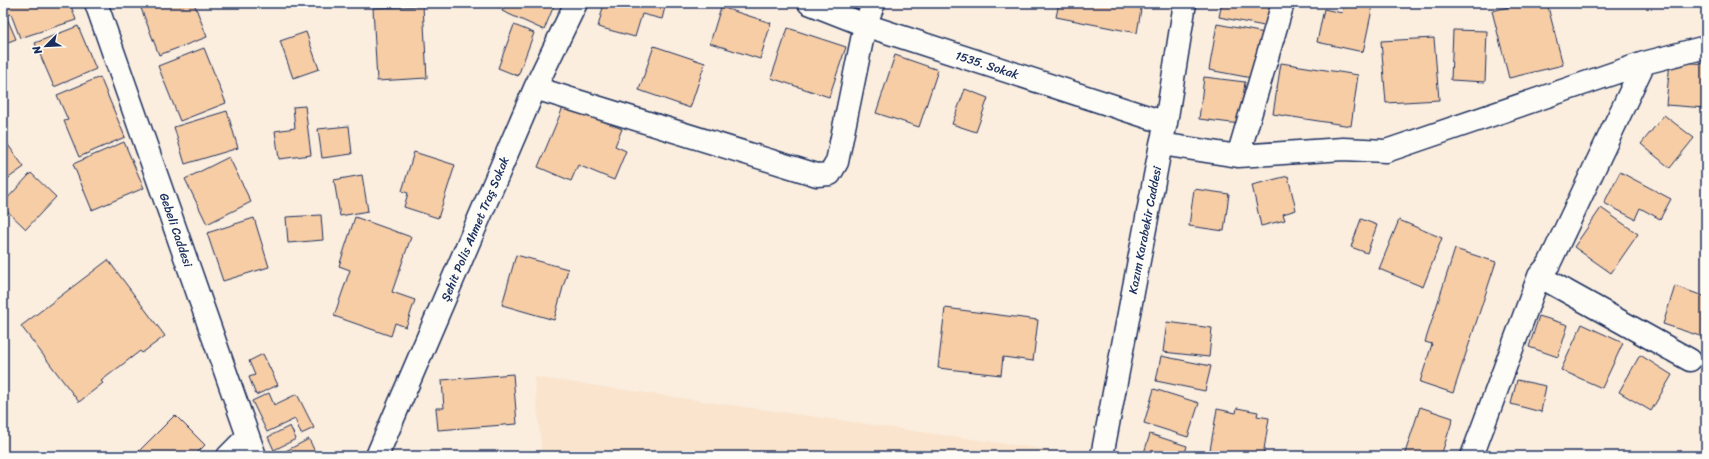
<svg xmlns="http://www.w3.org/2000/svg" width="1709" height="459" font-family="Sriracha,sans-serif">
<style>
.built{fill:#fae4ce}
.building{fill:#f7cda6;stroke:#1b2f5e}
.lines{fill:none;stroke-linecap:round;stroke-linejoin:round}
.minor-casing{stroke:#1b2f5e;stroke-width:25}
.minor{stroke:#fdfcf7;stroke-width:22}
.labels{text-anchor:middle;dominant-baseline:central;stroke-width:3;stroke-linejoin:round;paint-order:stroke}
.street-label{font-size:12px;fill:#1b2f5e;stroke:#fdfcf7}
</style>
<rect width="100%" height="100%" fill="#fbeedf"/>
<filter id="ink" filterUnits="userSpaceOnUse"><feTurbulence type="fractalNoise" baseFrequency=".025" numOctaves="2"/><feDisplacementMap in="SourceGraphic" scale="8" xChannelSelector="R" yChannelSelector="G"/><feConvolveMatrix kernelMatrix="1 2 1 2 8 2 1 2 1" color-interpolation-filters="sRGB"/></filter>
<g filter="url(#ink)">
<!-- built -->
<path class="built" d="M534,377L1085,455V456H542Z"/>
<!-- building -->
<path class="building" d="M3,3H70L76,20L20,38L11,14L7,15Z
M139,3H194L207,37L159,55Z
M505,3H555L544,30L502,11Z
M604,3H666L662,19L642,14L635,37L598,27Z
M1059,3H1142L1137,33L1056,17Z
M1222,3H1279L1274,28L1219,17Z
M1344,3H1361L1373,5L1363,52L1317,42L1324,9L1342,13Z
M1525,3H1547L1563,65L1509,78L1492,11Z
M423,6L427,78L377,81L373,8Z
M721,7L771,23L760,59L710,43Z
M3,9L16,39L3,44Z
M1217,24L1265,33L1257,79L1209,70Z
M514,25L534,33L518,76L498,68Z
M78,26L96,69L54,87L35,43Z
M788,28L846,47L829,97L771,78Z
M1453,30L1487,31L1485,82L1451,80Z
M306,32L319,69L293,78L280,41Z
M1434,38L1439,100L1386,103L1381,41Z
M654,46L705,63L690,108L639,90Z
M204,48L226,103L180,121L158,66Z
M895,55L938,70L919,127L876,113Z
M1670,61L1706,64V108L1666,105Z
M1281,63L1358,75L1351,126L1273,114Z
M100,77L125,137L79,157L64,121L68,120L57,95Z
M1204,77L1245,82L1240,124L1199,119Z
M965,89L988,98L976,132L952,124Z
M564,105L622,129L615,146L626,151L614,180L578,165L571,181L538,167Z
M305,106L311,155L279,159L275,131L295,128L293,107Z
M227,111L238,148L185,164L174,127Z
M1664,115L1694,138L1670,168L1641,144Z
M349,126L352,154L322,158L318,129Z
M3,138L24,167L3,182Z
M124,142L144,188L92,210L73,164Z
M414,152L455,165L438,218L404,207L408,193L402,191Z
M229,157L251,202L207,224L185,179Z
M1620,172L1671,199L1660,219L1640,208L1635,219L1604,203Z
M31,173L56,197L26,229L3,207V203Z
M362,175L368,211L340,216L334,180Z
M1288,176L1296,210L1283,214L1285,220L1261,226L1252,185Z
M1194,189L1229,194L1224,231L1189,226Z
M1601,208L1638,234L1611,273L1574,247Z
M321,215L323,240L288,243L286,217Z
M355,217L411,237L392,292L415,300L406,327L395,323L391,336L334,316L350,270L339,266Z
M254,218L269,267L223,281L207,233Z
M1361,219L1377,225L1367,253L1351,247Z
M1399,220L1442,238L1423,287L1379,269Z
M1455,249L1496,262L1453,393L1420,382L1432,344L1425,342Z
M516,255L568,269L554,320L502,305Z
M108,260L165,336L142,353L140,351L101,381L103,383L79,402L21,326Z
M1675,286L1706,297V338L1663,324Z
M945,308L1038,320L1033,361L1003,357L1001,375L938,368Z
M1539,316L1568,325L1558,357L1529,347Z
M1167,322L1212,328L1209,357L1163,352Z
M1582,324L1623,343L1602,388L1561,370Z
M263,354L278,385L256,395L249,377L255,375L249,361Z
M1640,355L1672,375L1651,411L1619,392Z
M1161,356L1211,366L1205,391L1156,381Z
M513,374L517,424L438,430L436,408H444L442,380Z
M1517,380L1546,386L1541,412L1511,404Z
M1154,389L1199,403L1188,437L1144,423Z
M269,393L274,405L297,394L314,428L301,434L295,419L267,432L252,401Z
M1420,407L1453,418L1441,456H1404Z
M1237,408L1258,412L1257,416L1269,418L1263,456H1209L1217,409L1236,413Z
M175,415L205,445L194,456H134Z
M290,426L296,439L274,450L268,437Z
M1150,434L1187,446L1184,456H1143Z
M309,439L317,456H276Z"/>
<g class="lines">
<!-- minor casing -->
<g class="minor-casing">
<path id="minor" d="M96,3L255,456
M809,3L865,25L1166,123
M535,88L817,175L830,174L837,162L865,25L874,3
M1161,144L1238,156L1343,149L1386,151L1644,63L1706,47
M1238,156L1283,3
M1539,276L1690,360
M228,456L248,436
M377,456L535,88L576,3
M1102,456L1161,144L1166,123L1185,3
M1472,456L1539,276L1549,264L1644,63"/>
</g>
<!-- minor -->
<use href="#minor" class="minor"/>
</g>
</g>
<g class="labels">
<!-- street labels -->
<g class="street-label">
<text transform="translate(987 65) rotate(18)">1535. Sokak</text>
<text transform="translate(475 229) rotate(-67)">Şehit Polis Ahmet Traş Sokak</text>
<text transform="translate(176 230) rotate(71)">Gebeli Caddesi</text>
<text transform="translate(1145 230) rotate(-79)">Kazım Karabekir Caddesi</text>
</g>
</g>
<!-- margin -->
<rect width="1709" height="459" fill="none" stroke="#fdfcf7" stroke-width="16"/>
<rect x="8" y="8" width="1693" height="443" fill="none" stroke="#1b2f5e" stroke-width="1.5" filter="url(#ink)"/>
<!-- north arrow -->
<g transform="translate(46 46) rotate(246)" stroke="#fdfcf7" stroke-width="3" paint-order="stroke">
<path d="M0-3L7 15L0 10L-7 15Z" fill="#1b2f5e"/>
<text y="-6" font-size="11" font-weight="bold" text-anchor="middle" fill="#1b2f5e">N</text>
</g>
</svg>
